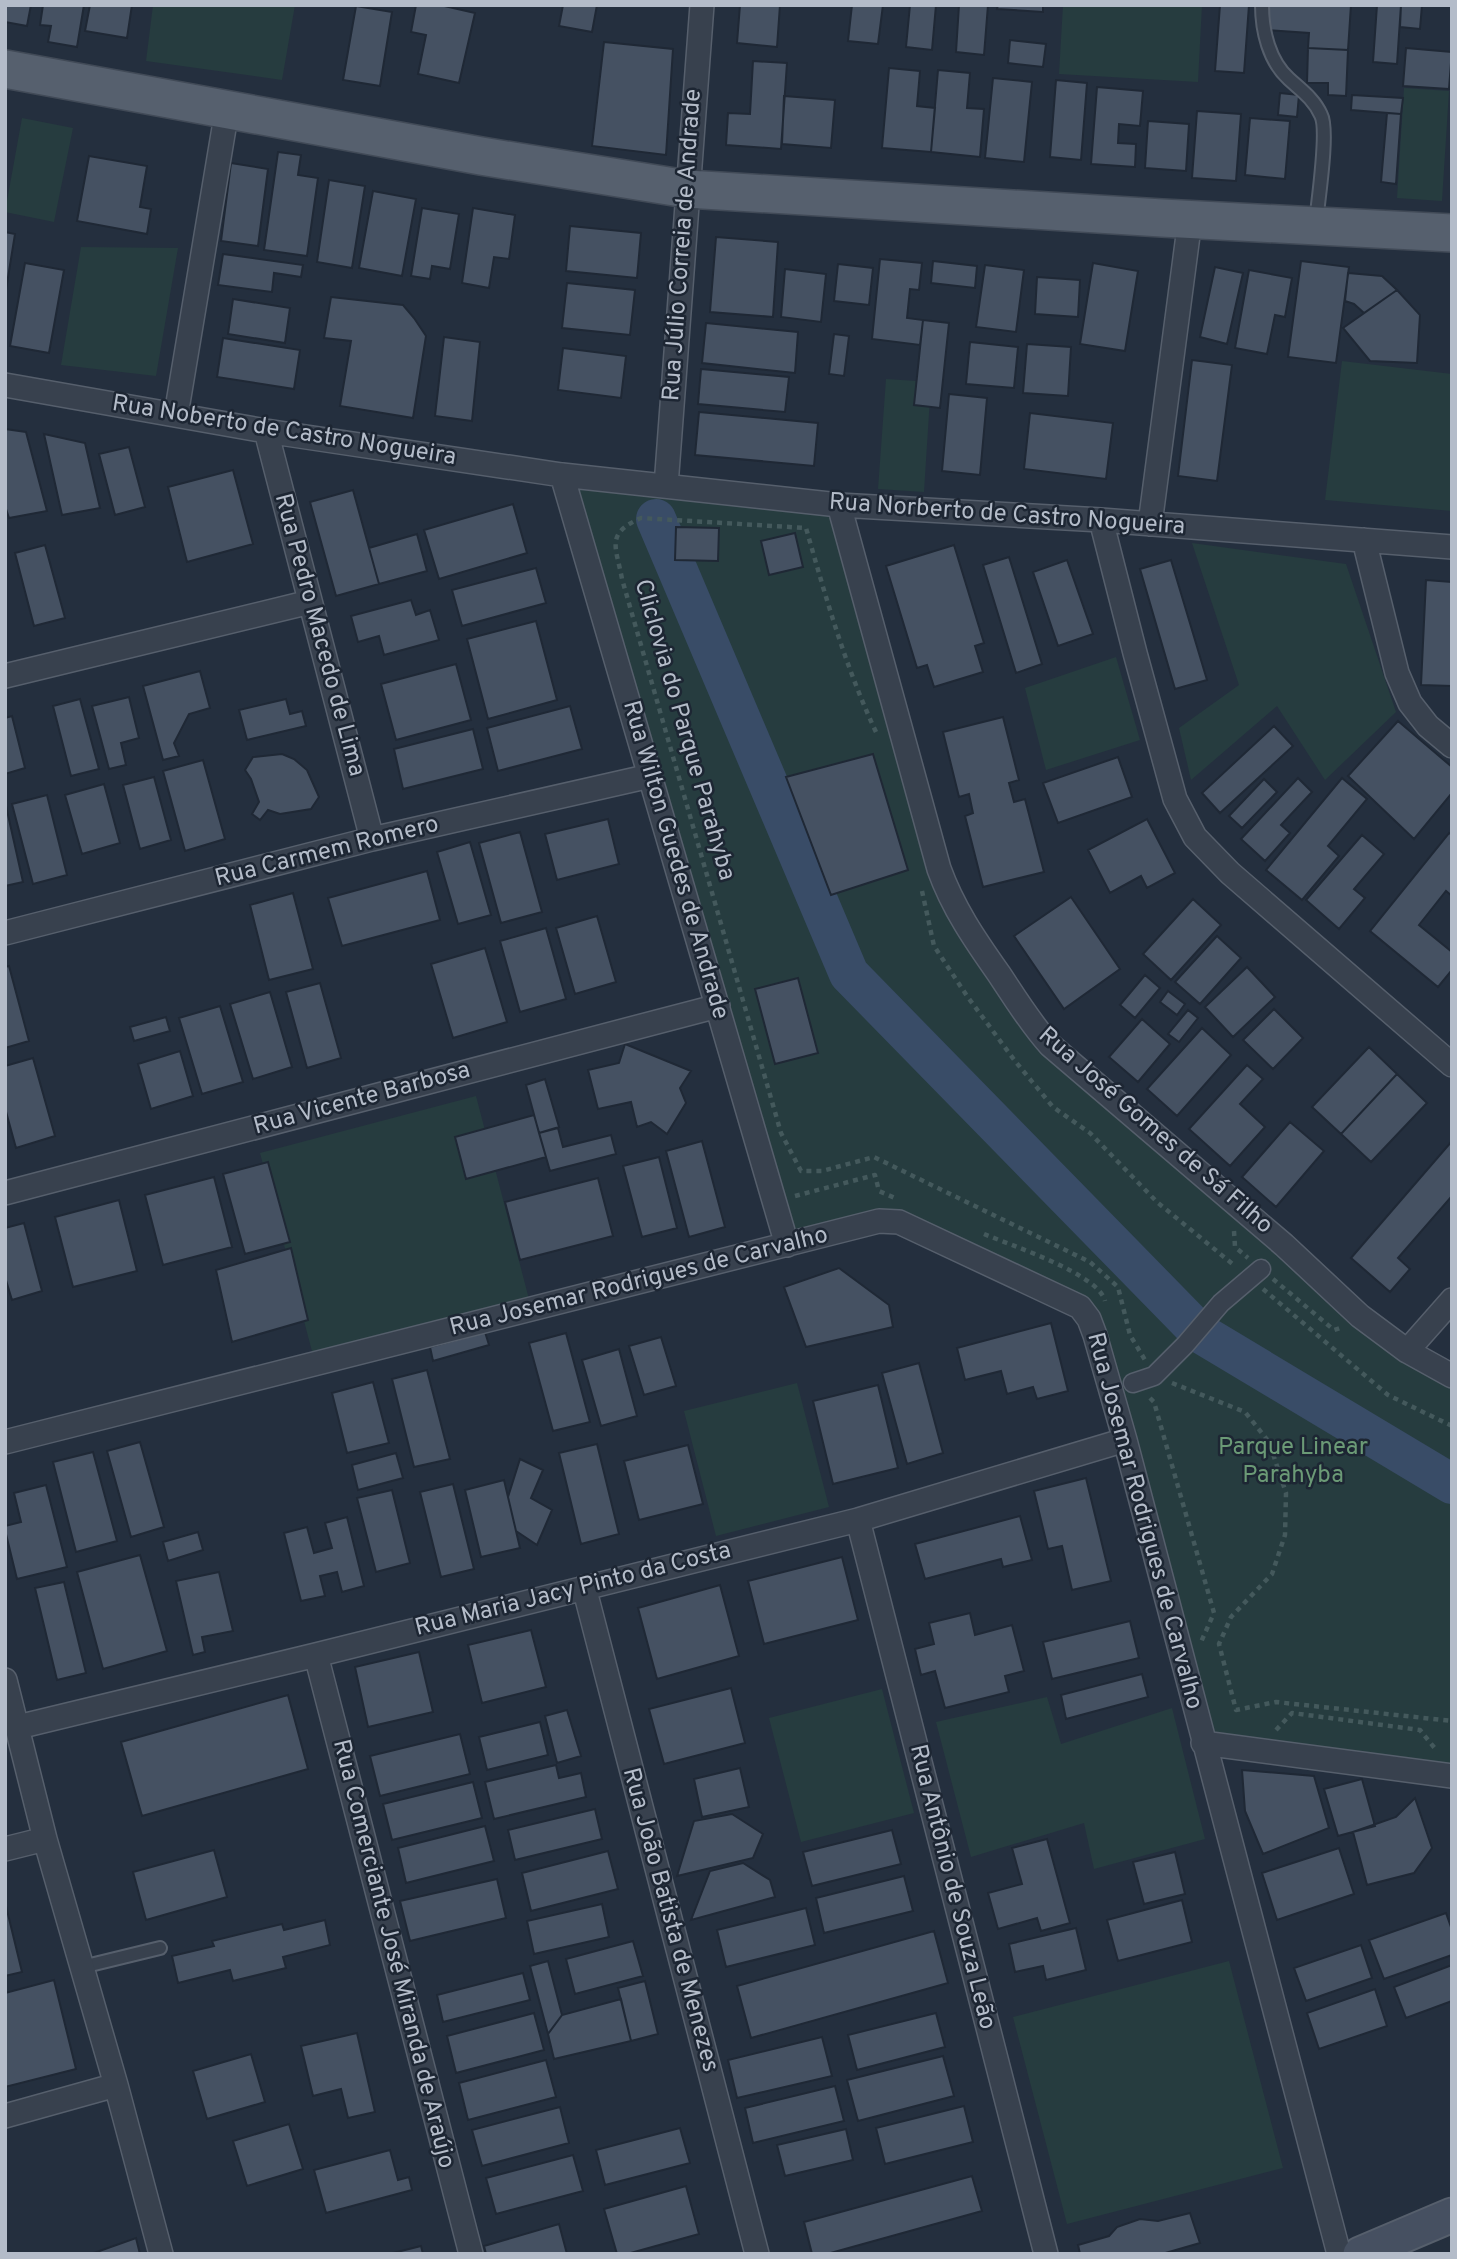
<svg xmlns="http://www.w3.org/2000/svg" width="1457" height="2259" font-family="Overpass,sans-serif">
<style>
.green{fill:#263c3f}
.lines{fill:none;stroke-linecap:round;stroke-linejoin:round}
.river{stroke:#394c67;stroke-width:40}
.building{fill:#455162;stroke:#1f2835;stroke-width:2}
.service-casing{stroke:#565f6c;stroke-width:16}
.pedestrian-casing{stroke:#565f6c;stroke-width:21}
.minor-casing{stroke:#565f6c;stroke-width:26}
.secondary-casing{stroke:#565f6c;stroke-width:37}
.primary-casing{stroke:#414a57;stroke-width:40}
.path{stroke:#44595c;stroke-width:4.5;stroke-dasharray:5 5;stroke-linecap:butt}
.service{stroke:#38414e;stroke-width:12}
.pedestrian{stroke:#38414e;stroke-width:18}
.minor{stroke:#38414e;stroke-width:23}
.secondary{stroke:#465061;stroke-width:33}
.primary{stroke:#56606e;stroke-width:37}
.labels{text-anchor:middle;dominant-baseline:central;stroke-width:5;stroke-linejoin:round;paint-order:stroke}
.street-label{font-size:24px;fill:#b4bcc9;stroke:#1d2633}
.park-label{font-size:24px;fill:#6b9a76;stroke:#1d2633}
</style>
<rect width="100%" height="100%" fill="#242f3e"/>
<!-- green -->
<path class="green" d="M153,5H295L282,80L146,61Z
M1063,5H1202L1198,82L1059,74Z
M1404,88L1449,91L1442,201L1397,198Z
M22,118L73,128L54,222L5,212Z
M81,247L178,248L156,376L61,365Z
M1342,361L1452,374V511L1325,500Z
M886,379L931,382L924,492L878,489Z
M559,473L842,502L957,899L1048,1038L1284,1245L1452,1373V1773L1200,1739L1086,1301L887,1212L777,1241L637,773Z
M1192,543L1346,564L1396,712L1325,780L1277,706L1191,780L1179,728L1239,685Z
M1116,657L1140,740L1046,770L1025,688Z
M476,1096L530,1303L314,1359L260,1153Z
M797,1383L829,1507L716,1536L684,1411Z
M882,1689L914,1813L801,1842L769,1718Z
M1047,1697L1061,1744L1172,1708L1205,1839L1094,1869L1084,1823L971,1857L936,1722Z
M1229,1961L1283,2168L1067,2224L1013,2017Z"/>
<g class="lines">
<!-- river -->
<path class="river" d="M656,519L849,974L1200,1333L1452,1484"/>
</g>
<!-- building -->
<path class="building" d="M5,5H31L27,26L5,22Z
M43,5H84L77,47L48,42L51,26L40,25Z
M90,5H132L127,38L85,31Z
M416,5H440L475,13L459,83L418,74L426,35L411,32Z
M563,5H597L592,32L559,26Z
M740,5H780L777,47L737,43Z
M852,5H883L878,44L848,41Z
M910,5H936L932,50L906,47Z
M959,5H988L984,55L956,52Z
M998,5H1043V12L997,9Z
M1220,5H1249L1244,73L1215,71Z
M1266,5H1351L1348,50L1308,48L1309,33L1265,30Z
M1377,5H1401L1397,64L1373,62Z
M1401,5H1422L1420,29L1400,27Z
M356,6L392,12L380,86L343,80Z
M1010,40L1046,44L1043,67L1008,63Z
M604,42L673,49L666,155L592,146Z
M1308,48L1348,50L1346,96L1328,95V83H1307Z
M1406,48L1452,52L1449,89L1403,86Z
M1452,50V89H1449Z
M753,61L787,63L781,149L726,145L728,113L750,114Z
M889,68L920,71L917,106L935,108L931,152L882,148Z
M938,70L970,73L967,108L984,109L980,157L931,152Z
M993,78L1032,82L1024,162L985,158Z
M1056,80L1087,83L1081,160L1050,157Z
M1097,87L1143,91L1140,126L1119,124L1118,143L1136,144L1135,167L1091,164Z
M1280,93L1299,95L1297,117L1278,115Z
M1352,95L1403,98L1401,114L1351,110Z
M784,96L835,100L831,148L782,144Z
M1197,111L1241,114L1236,181L1192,178Z
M1387,113L1401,114L1396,184L1381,182Z
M1250,118L1290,121L1285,179L1245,175Z
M1148,121L1189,124L1186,171L1145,168Z
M278,152L301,155L298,175L318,178L307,256L264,250Z
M89,156L147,166L140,207L151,209L147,234L77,221Z
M231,163L268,169L258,246L221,241Z
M329,180L365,186L352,268L317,262Z
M373,191L416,199L402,276L359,268Z
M422,208L459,214L450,269L432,266L430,279L411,276Z
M473,208L515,215L509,259L494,257L489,288L462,283Z
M570,226L641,233L637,278L566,271Z
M5,232L15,234L5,296Z
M716,237L778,242L773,317L710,312Z
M223,254L303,265L301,277L274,273L272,292L218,285Z
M880,259L922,263L919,290L910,289L907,318L923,320L920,345L872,339Z
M933,261L977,266L975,288L931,283Z
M1301,261L1349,267L1336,363L1288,357Z
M25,263L64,270L49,353L10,346Z
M1093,263L1138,271L1125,351L1080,344Z
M838,264L873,268L869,305L834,301Z
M985,265L1024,270L1016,332L976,327Z
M1215,267L1243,273L1227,344L1200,337Z
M785,269L826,274L821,322L781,317Z
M1249,270L1292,278L1285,317L1275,315L1267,354L1235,348Z
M1348,273L1382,276L1397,290L1364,313L1354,304L1345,301Z
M1037,277L1080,280L1078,317L1035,314Z
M567,283L635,290L630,335L562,328Z
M1397,290L1420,315L1417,363L1370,361L1343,328Z
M331,297L403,305L414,318L426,336L413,418L340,406L351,341L324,338Z
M233,299L290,308L285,343L228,334Z
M923,320L949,323L940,408L914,405Z
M706,323L798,332L795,373L702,363Z
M834,334L849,336L844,376L829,374Z
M444,337L480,342L472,421L435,416Z
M223,338L300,350L294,389L217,377Z
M970,342L1018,347L1014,388L966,384Z
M1027,344L1071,347L1068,396L1023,393Z
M563,348L626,356L621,398L558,390Z
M1192,360L1232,365L1217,481L1178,476Z
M701,369L789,377L785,412L698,404Z
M949,394L987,398L980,475L942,471Z
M699,412L818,423L814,466L695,455Z
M1030,413L1113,423L1106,479L1024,469Z
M5,429L26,432L47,511L9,518L5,506Z
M44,434L85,443L100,508L62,515Z
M129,447L145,507L115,515L99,454Z
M233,470L253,544L187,562L168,487Z
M353,490L379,584L336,596L310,502Z
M513,504L527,553L439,579L424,530Z
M676,527L719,528L718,561L675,560Z
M795,533L803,567L769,575L761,541Z
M417,534L427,571L379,584L369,548Z
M45,545L65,618L34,626L15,553Z
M954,545L984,643L975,646L983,672L934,687L927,665L917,668L886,566Z
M1009,557L1042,664L1016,673L983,565Z
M1067,560L1093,634L1058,646L1033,572Z
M1171,560L1207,680L1175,689L1140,569Z
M536,568L546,603L462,626L452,590Z
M1426,580L1452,582V686L1421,685Z
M411,600L416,615L430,610L439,640L384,655L379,636L358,642L351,616Z
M536,621L557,700L488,719L467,639Z
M456,664L471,720L396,740L381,684Z
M200,671L210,708L189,714L174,743L179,756L163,760L143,686Z
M129,697L139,738L121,743L126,765L109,769L92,706Z
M80,699L99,769L71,776L53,706Z
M286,699L290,714L302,711L306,726L247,740L239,710Z
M570,706L582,749L498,771L487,728Z
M12,716L25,768L5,774V718Z
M1003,717L1019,780L1009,783L1014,802L1025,799L1044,872L983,887L965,816L973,813L969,794L959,797L943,732Z
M1398,721L1452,767V793L1414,839L1348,776Z
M1274,726L1293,746L1220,813L1202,793Z
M473,729L483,769L403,789L394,749Z
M282,754L294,759L307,770L319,797L311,809L280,814L268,810L260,820L252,814L259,802L251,779L245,770L253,757Z
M873,754L908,870L831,895L786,777Z
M1118,757L1132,797L1058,823L1043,783Z
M203,760L225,839L185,851L163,771Z
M154,777L171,840L140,849L123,785Z
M1298,778L1312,792L1281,825L1290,833L1265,861L1241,839Z
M1342,778L1367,799L1328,846L1339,856L1302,900L1266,870Z
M1264,779L1277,792L1242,828L1229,816Z
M104,784L120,843L82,854L65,795Z
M47,795L67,875L33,884L12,804Z
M6,806L23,882L5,886V806Z
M608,819L619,864L557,880L545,834Z
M1147,819L1175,873L1147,888L1141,876L1110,893L1088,850Z
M520,832L542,912L501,923L479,843Z
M1449,833L1452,835V896L1446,891L1419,925L1452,952V970L1438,987L1370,931Z
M1362,835L1384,854L1354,889L1365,898L1339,929L1306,900Z
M470,842L491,915L458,924L437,852Z
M427,871L440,920L342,946L328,898Z
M293,893L313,969L269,980L250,905Z
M1071,897L1120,969L1064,1009L1014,936Z
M1193,899L1221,925L1171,980L1143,954Z
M597,916L616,982L575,994L556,928Z
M546,928L566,999L520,1012L500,941Z
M1217,936L1241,958L1200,1004L1175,982Z
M485,948L507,1022L453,1038L431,964Z
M9,966L29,1041L5,1048V967Z
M1247,967L1275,997L1233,1037L1205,1007Z
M1145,975L1160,988L1135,1018L1120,1005Z
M798,978L818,1053L775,1064L755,989Z
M320,983L341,1058L307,1068L286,992Z
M1168,991L1185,1004L1177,1015L1160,1002Z
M270,992L292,1067L253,1079L230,1004Z
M220,1006L243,1082L202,1094L179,1018Z
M1274,1009L1303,1038L1273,1069L1243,1040Z
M1188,1010L1198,1018L1179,1042L1168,1034Z
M166,1017L170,1031L134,1041L130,1027Z
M1142,1019L1170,1044L1138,1082L1109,1057Z
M1202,1028L1231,1055L1177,1116L1147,1089Z
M625,1044L691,1071L680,1088L686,1103L667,1134L651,1122L637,1127L631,1102L598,1109L588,1070L619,1063Z
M1369,1047L1397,1074L1341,1134L1312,1107Z
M180,1051L193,1096L151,1109L138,1064Z
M33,1058L55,1136L16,1148L5,1108V1066Z
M1247,1065L1263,1079L1240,1104L1265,1127L1230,1166L1189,1129Z
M1397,1074L1427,1103L1371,1162L1341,1134Z
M545,1079L559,1127L539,1133L526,1085Z
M534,1115L546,1157L466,1179L455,1137Z
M1290,1122L1324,1151L1276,1207L1242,1177Z
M558,1128L563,1147L611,1135L616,1154L550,1171L539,1133Z
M702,1141L725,1227L689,1237L666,1151Z
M1452,1141V1196L1398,1258L1410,1269L1390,1292L1351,1258Z
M659,1157L677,1228L642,1237L623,1166Z
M268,1162L290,1242L245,1254L223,1174Z
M214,1177L232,1247L163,1265L145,1195Z
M598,1178L613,1236L520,1260L505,1202Z
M119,1200L137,1271L73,1287L55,1217Z
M24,1223L42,1291L12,1300L5,1277V1228Z
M291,1248L308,1320L232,1342L216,1270Z
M839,1268L889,1305L893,1327L806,1347L784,1287Z
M1051,1323L1068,1391L1037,1399L1033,1387L1007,1394L1001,1371L965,1380L957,1348Z
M485,1332L489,1345L433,1361L430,1347Z
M566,1333L590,1422L553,1431L529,1343Z
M661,1337L676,1386L644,1395L629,1346Z
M619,1349L637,1416L601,1426L582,1360Z
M919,1363L943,1453L907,1464L882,1373Z
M427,1370L450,1459L414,1467L392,1379Z
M373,1382L389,1443L347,1453L332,1393Z
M878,1385L898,1468L833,1484L813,1401Z
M140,1442L164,1527L131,1537L107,1451Z
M597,1444L619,1534L581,1544L559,1453Z
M688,1445L703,1504L639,1520L624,1461Z
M93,1452L117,1541L76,1552L53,1462Z
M396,1453L403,1478L358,1490L352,1465Z
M520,1459L543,1470L531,1498L552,1510L537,1545L516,1531L508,1497Z
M1086,1478L1111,1581L1072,1590L1062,1546L1048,1549L1034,1491Z
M504,1480L520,1548L481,1557L465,1490Z
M453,1484L474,1569L441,1577L420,1492Z
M46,1485L67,1567L17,1579L5,1530V1526L21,1522L14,1493Z
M392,1490L410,1563L376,1572L357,1498Z
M1020,1516L1032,1560L1003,1567L1001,1559L925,1579L915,1544Z
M347,1517L364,1586L342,1592L337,1572L320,1576L325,1596L301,1601L284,1533L307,1527L314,1553L332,1548L325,1523Z
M198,1532L203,1550L168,1561L163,1542Z
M140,1555L167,1651L103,1669L77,1572Z
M842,1557L858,1620L764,1644L748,1581Z
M219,1572L233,1631L202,1637L205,1652L193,1655L176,1581Z
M64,1582L86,1673L57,1680L35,1588Z
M720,1585L739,1656L657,1679L638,1608Z
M970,1613L975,1635L1012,1625L1024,1671L1005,1676L1009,1692L945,1708L935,1671L921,1675L915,1649L934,1644L929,1623Z
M1130,1621L1139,1658L1052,1679L1043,1642Z
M531,1630L546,1687L482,1703L468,1645Z
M419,1652L433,1712L368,1727L355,1667Z
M1142,1674L1148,1697L1066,1719L1061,1695Z
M731,1688L745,1743L664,1764L649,1709Z
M288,1695L308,1769L142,1816L121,1742Z
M567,1710L581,1756L557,1763L545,1716Z
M540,1722L548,1755L487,1770L479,1737Z
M460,1734L470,1774L380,1796L370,1756Z
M556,1765L559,1778L581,1773L586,1797L494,1819L485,1782Z
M740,1768L749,1807L702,1817L694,1779Z
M1242,1770L1314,1776L1329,1828L1263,1854L1245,1811Z
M1362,1779L1375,1826L1338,1836L1324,1789Z
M473,1782L482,1818L392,1840L383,1804Z
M1415,1798L1432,1848L1414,1873L1367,1885L1353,1832L1396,1817Z
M595,1809L602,1839L515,1860L508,1830Z
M732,1814L763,1834L753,1858L677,1876L694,1821Z
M485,1826L494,1861L406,1883L398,1848Z
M892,1830L901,1864L812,1886L803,1852Z
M1047,1839L1070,1923L1041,1931L1037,1918L998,1929L988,1893L1022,1884L1012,1848Z
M1339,1848L1354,1894L1277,1920L1262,1873Z
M214,1850L227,1897L146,1920L133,1872Z
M608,1851L618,1889L531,1911L522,1873Z
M1175,1852L1185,1894L1144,1904L1133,1862Z
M743,1863L770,1880L775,1897L691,1920L710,1871Z
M904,1876L913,1911L824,1933L816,1898Z
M497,1879L506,1918L410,1941L400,1901Z
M1182,1900L1192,1942L1118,1961L1107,1920Z
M5,1902L22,1972L5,1976Z
M602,1904L609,1937L534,1954L527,1921Z
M806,1908L815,1945L726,1967L717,1930Z
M1446,1913L1452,1930V1955L1384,1979L1369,1940Z
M325,1920L330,1945L283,1957L286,1968L233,1981L230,1970L178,1983L172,1956L214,1946L212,1941L282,1924L284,1930Z
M1076,1928L1086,1970L1046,1980L1043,1966L1015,1972L1009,1944Z
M934,1931L948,1983L751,2038L737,1986Z
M633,1941L643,1976L575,1994L566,1959Z
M1361,1945L1372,1978L1306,2001L1294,1968Z
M548,1961L562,2015L548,2034L530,1966Z
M1452,1965V2001L1406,2018L1394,1987Z
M523,1973L530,2000L443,2022L437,1995Z
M54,1980L76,2069L5,2087V1993Z
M645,1981L658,2034L631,2041L618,1988Z
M1375,1989L1387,2026L1319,2049L1307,2013Z
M621,1999L631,2041L554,2059L548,2034L562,2015Z
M534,2013L544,2050L456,2073L447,2036Z
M936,2013L945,2047L857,2070L848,2035Z
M357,2033L375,2112L348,2118L341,2089L313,2096L301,2046Z
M822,2037L832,2076L737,2098L728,2060Z
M251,2054L265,2102L207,2119L193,2071Z
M943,2056L954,2096L858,2121L847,2080Z
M546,2060L556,2097L468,2120L459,2083Z
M835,2086L844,2121L753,2143L745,2108Z
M964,2106L973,2142L885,2164L876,2128Z
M560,2107L569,2143L482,2166L472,2130Z
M289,2124L303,2169L247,2186L233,2141Z
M680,2128L690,2163L605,2185L596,2150Z
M846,2129L853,2160L785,2176L777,2145Z
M390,2150L398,2180L409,2177L412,2190L326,2213L314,2170Z
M573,2155L583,2191L496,2214L486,2178Z
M972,2176L982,2211L827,2254H812L804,2222Z
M686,2186L699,2234L627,2254H617L604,2209Z
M1190,2213L1200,2243L1162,2254H1080L1078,2245L1109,2236L1117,2227L1140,2219L1158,2221Z
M559,2224L567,2254H486L484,2246Z
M136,2238L140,2254H91Z
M421,2246L423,2254H389Z"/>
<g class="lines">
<!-- service casing -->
<g class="service-casing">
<path id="service" d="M1262,5C1262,31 1269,61 1289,79C1301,90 1314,99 1321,115C1329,130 1318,201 1316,222
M82,1967L160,1948"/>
</g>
<!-- pedestrian casing -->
<g class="pedestrian-casing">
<path id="pedestrian" d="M1133,1383L1154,1376L1185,1345L1221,1303L1261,1269"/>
</g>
<!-- minor casing -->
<g class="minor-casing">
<path id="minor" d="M5,385L266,431L562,475L839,505L1101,520L1452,547
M176,415L227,110
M266,431L372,839
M562,475L787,1245
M666,486L702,5
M839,505L939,869C953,908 975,940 999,974C1015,998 1030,1023 1050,1045L1284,1245L1360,1316L1407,1351L1452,1376
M1101,520L1135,653L1175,799L1195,837L1230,873L1452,1065
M1150,524L1190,220
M1364,540L1397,673L1410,703L1428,726L1452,746
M5,676L310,602
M5,933L372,839L650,776
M5,1193L718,1006
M1407,1351L1452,1300
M5,1442L879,1221L899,1222L1080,1307L1089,1319L1095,1335L1125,1440L1339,2254
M858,1520L1046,2254
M584,1587L757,2254
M316,1655L471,2254
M5,1680L45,1839L116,2085L161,2254
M18,1727L316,1655L858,1520L1125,1440
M1203,1743L1452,1776
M5,1849L45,1839
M5,2116L116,2085"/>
</g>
<!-- secondary casing -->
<g class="secondary-casing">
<path id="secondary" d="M1360,2254L1452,2215"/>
</g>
<!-- primary casing -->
<g class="primary-casing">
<path id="primary" d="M5,69L481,156L687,189L1162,218L1452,233"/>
</g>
<!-- path -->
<path class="path" d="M876,732C845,666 826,598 806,528L641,518C605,534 616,546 622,579L781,1133L801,1171H822L874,1157L1090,1262L1118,1287L1130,1335L1145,1360
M922,891L934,946L967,996L1015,1061L1053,1107L1090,1133L1157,1202L1235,1266
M795,1196L875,1175L879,1191L895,1198
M1234,1231L1235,1247L1248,1258
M984,1234C1010,1245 1099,1274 1105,1301
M1273,1279L1334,1330L1340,1328
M1263,1289L1388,1395L1452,1426
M1172,1383L1245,1412L1269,1442L1286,1493L1285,1535L1272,1574L1231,1617L1219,1644L1236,1710L1276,1702L1452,1721
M1150,1398L1154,1402L1214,1613L1201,1642
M1276,1730L1292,1713L1420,1730L1437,1751"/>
<!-- service -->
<use href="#service" class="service"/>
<!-- pedestrian -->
<use href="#pedestrian" class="pedestrian"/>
<!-- minor -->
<use href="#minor" class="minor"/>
<!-- secondary -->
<use href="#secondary" class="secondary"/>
<!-- primary -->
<use href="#primary" class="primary"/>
</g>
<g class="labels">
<!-- street labels -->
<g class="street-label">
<text transform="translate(683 245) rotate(-86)">Rua Júlio Correia de Andrade</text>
<text transform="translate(284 431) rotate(9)">Rua Noberto de Castro Nogueira</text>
<text transform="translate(1007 515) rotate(4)">Rua Norberto de Castro Nogueira</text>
<text transform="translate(319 635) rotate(75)">Rua Pedro Macedo de Lima</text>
<text transform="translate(684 730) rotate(74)">Cliclovia do Parque Parahyba</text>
<text transform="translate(327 852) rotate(-14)">Rua Carmem Romero</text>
<text transform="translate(675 860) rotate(74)">Rua Wilton Guedes de Andrade</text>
<text transform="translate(362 1099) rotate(-15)">Rua Vicente Barbosa</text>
<text transform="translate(1155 1131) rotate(41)">Rua José Gomes de Sá Filho</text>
<text transform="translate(639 1282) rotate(-14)">Rua Josemar Rodrigues de Carvalho</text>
<text transform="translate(1144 1521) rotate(75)">Rua Josemar Rodrigues de Carvalho</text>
<text transform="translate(573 1590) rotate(-14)">Rua Maria Jacy Pinto da Costa</text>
<text transform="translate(952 1887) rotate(76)">Rua Antônio de Souza Leão</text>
<text transform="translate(670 1920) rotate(75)">Rua João Batista de Menezes</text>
<text transform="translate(393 1954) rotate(76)">Rua Comerciante José Miranda de Araújo</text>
</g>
<!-- park labels -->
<g class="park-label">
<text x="1293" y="1448">Parque Linear<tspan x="1293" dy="28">Parahyba</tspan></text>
</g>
</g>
<!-- border -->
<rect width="1457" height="2259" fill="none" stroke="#b4bcc9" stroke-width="14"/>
</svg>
